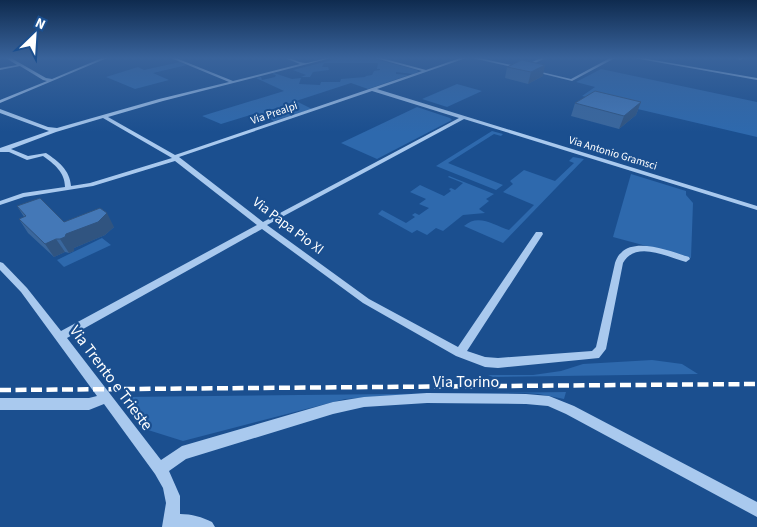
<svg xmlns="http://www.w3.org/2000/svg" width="757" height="527" font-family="'Source Sans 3',sans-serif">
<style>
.green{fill:#2e69ad}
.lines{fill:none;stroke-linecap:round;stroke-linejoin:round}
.minor{fill:#a9c9ee;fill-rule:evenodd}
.rail{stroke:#fff;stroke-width:4.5;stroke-dasharray:11 4.5;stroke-linecap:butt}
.wall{fill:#3a679d}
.shaded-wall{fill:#305480}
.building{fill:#4478b7;stroke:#305480}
.labels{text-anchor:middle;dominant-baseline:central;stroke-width:4.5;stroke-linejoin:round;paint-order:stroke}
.far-street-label{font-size:11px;fill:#fff;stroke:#1b4f8f}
.street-label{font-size:14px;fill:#fff;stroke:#1b4f8f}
.near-street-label{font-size:16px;fill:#fff;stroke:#1b4f8f}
</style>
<rect width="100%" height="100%" fill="#1b4f8f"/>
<!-- green -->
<path class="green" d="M340,58H371L417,70L418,72L413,74L396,72V74L409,75L368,89L351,83L296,101L312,109L274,121L257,113L221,124L202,116L284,91L256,78L261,77L262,80L275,77L276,75L272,74L274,73L292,79L301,78L299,84L320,85L321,82H340L341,79L365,77L366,76L372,75L374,71L380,70V69H377L378,63H324L322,67H328L329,70L313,72L310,77H301L306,75L293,70Z
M180,62L187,65L153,73L169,80L135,89L106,77L138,67L144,70Z
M601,69L757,102V137L582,96L595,87L576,82Z
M457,84L482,91L447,107L422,99Z
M417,107L450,118L452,120L377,159L341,143Z
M492,131L503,134L501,136L494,134L448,163L503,185L496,190L436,166Z
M573,157L584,159L503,243L464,226C478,213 494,225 509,230L534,205L503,192L513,184L510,181L524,170L555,181L574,163L569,161Z
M631,174L686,191V195L693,203L691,258L613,237Z
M449,176L494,194L486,199L489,201L479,209L485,213L463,215L443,231L436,228L427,235L417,230L412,233L378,214L382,210L406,223L415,217L412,215L415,213L419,215L429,208L419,204L426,199L410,192L420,185L444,196L451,191L449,189L451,188L455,190L463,183L448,177Z
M102,238L111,245L64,267L57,260Z
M652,360L682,364L698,374L493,377L488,375H533L561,371L583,364Z
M566,392L564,399L539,394L525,393L401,395L345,399L183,441L148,430L124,397Z"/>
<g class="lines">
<!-- minor -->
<path class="minor" d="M6,58H11L46,78L52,79L102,58H107L0,103V100L47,81L43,80L20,66L0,70V68L17,65Z
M171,58H176L233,81L300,64L285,58C292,58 299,63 306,63C314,62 322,58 331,58L163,101L108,117L175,155L422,71L375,58H381L426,70L460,58H466L377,89L757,206V210L464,119L267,225L369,299L458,347L536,232H542L543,234L467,351L485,357L498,358L592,351L596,347L615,263C616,260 618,255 621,253C636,237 672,252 689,257L690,259L686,262C667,257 636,240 623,263L606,349L599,358L498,368L485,367L456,356L363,303L262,229L67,338L161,460L182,446L333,402L364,397L427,393L526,394L549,396L574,406L757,502V517L566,414L548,406L526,404L427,403L364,407L333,414L186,459L169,471L180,496V514C192,514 202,517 212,522L215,527H162L166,503L163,488L155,474L104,404L89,410H0V398H89L97,396L21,292L0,270V262L3,263L27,288L61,331L257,225L175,161L93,186L24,197L0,205V201L23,193L65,187C65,172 54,164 43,156L27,160L9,152H0V148L49,131L0,113V109L48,127L57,128L159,99L229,82ZM372,91L459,118L263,222L179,157ZM103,118L172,158L90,183L71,186C70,170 58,161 46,153L28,156L11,149L56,132Z
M472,58H479L521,67L541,58L544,59L521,69Z
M610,58H615L572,81L531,71L533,70L571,79Z
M634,58H642L757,78V80Z
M739,58H743L740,60L738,59Z"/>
<!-- rail -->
<path class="rail" d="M0,390L757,384"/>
</g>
<!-- wall -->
<path class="wall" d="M522,60L543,76L528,84L505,78L507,67Z
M641,102L636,115L619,129L571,116L575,103Z
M17,206L64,222L114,227L105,235L74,248V251L69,253L65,252L54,257L28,233L19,219L24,217Z"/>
<!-- shaded-wall -->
<path class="shaded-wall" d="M545,65L543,76L528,84L531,72Z
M641,102L636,115L619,129L624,116Z
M107,213L114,227L105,235L74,248V251L69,253L60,239L66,234Z
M56,239L65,252L54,257L45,244Z"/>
<!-- building -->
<path class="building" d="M522,60L545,65L531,72L507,67Z
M595,91L641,102L624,116L575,103Z
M40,198L64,222L100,208L107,213L98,222L66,234L65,237L60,239H56L45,244L19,219L26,216L17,206Z"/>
<!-- sky -->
<linearGradient id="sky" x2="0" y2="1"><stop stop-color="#0f2b4f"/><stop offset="0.44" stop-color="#39639b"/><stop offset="1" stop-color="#39639b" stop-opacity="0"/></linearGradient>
<rect width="757" height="132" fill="url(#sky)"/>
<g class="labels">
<!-- far-street labels -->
<g class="far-street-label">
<text transform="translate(274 113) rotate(-19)">Via Prealpi</text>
<text transform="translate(613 153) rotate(17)">Via Antonio Gramsci</text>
</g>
<!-- street labels -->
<g class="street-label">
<text transform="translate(288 226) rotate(37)">Via Papa Pio XI</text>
</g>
<!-- near-street labels -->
<g class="near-street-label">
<text transform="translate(111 378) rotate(53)">Via Trento e Trieste</text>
<text x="466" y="382">Via Torino</text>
</g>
</g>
<!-- north arrow -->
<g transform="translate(35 35) rotate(25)" stroke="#1b4f8f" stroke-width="4" paint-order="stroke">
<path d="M0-4L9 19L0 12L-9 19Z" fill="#ffffff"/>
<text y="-8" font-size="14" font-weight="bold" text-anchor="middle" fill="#ffffff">N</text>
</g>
</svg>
